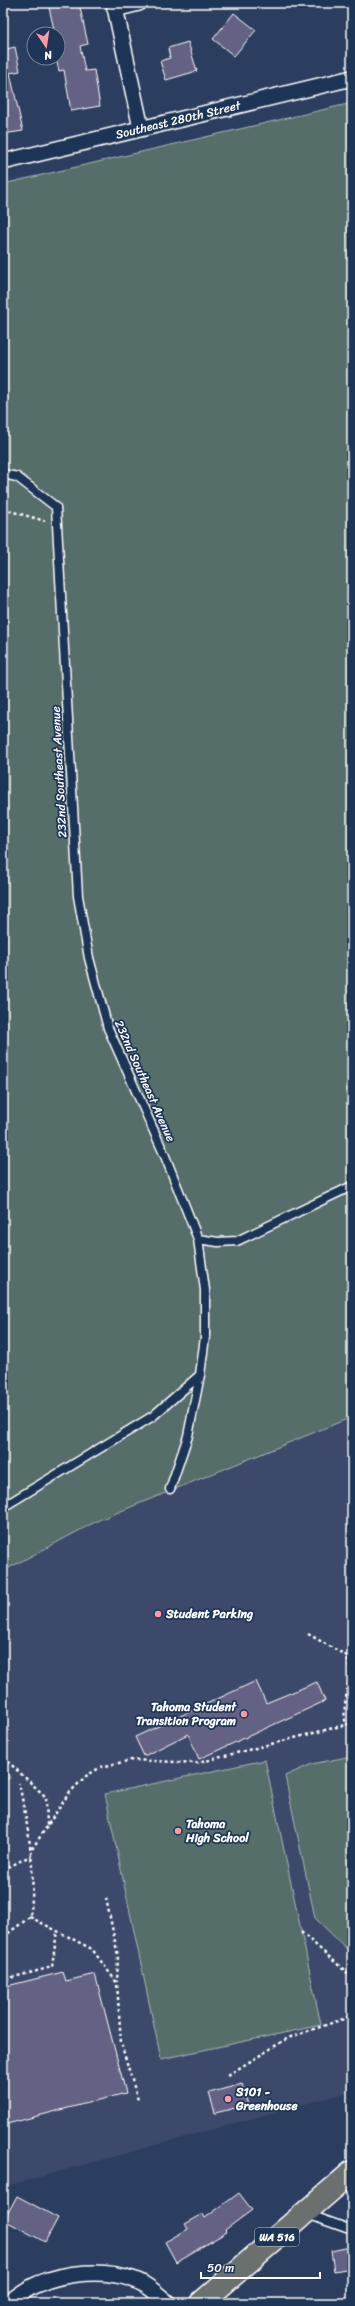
<svg xmlns="http://www.w3.org/2000/svg" width="355" height="2306" font-family="Sriracha,sans-serif">
<style>
.built{fill:#3c496b}
.green{fill:#566e6b;stroke:#aab6b5}
.building{fill:#636284;stroke:#fff}
.lines{fill:none;stroke-linecap:round;stroke-linejoin:round}
.service-casing{stroke:#fff;stroke-width:11}
.minor-casing{stroke:#fff;stroke-width:18}
.primary-casing{stroke:#fff;stroke-width:25}
.path{stroke:#fff;stroke-width:2.5;stroke-dasharray:3 3;stroke-linecap:butt}
.service{stroke:#1d3557;stroke-width:8}
.minor{stroke:#1d3557;stroke-width:15}
.primary{stroke:#6b706d;stroke-width:22}
.poi-dot{fill:#ff9aa2;stroke:#1d3557;stroke-width:1.5}
.labels{text-anchor:middle;dominant-baseline:central;stroke-width:3.5;stroke-linejoin:round;paint-order:stroke}
.shield{fill:#1d3557;stroke:#bbc2cd;stroke-width:1}
.shield-label{font-size:11px;font-weight:bold;fill:#fff}
.street-label{font-size:12px;fill:#fff;stroke:#1d3557}
.poi-label{font-size:12px;font-weight:bold;fill:#fff;stroke:#1d3557;text-anchor:start}
</style>
<rect width="100%" height="100%" fill="#2b3e60"/>
<filter id="ink" filterUnits="userSpaceOnUse"><feTurbulence type="fractalNoise" baseFrequency=".025" numOctaves="2"/><feDisplacementMap in="SourceGraphic" scale="8" xChannelSelector="R" yChannelSelector="G"/><feConvolveMatrix kernelMatrix="1 2 1 2 8 2 1 2 1" color-interpolation-filters="sRGB"/></filter>
<g filter="url(#ink)">
<!-- built -->
<path class="built" d="M352,1417V2091L3,2187V1571L99,1520Z"/>
<!-- green -->
<path class="green" d="M352,103V1417L99,1520L3,1571V184Z
M352,1756V1954L315,1918L285,1776L312,1764Z
M265,1760L321,2025L161,2059L105,1794Z
M3,1765L10,1778L3,1782Z"/>
<!-- building -->
<path class="building" d="M48,3H79L88,44L80,46L85,71L94,70L100,106L71,111L64,70L59,71L56,58H58V34H55Z
M234,13L256,30L234,56L213,39Z
M188,42L197,71L166,80L160,61L170,58L168,48Z
M15,47L20,71L10,73L23,131L3,134V50Z
M256,1681L266,1703L317,1682L325,1701L199,1759L188,1734L144,1756L135,1737Z
M63,1972L66,1981L95,1974L126,2093L3,2125V1987Z
M242,2084L248,2105L215,2113L209,2093Z
M239,2193L252,2210L225,2230L227,2232L176,2262L165,2242L188,2229L185,2224L203,2214L205,2218Z
M17,2196L58,2218L45,2242L4,2220Z
M350,2247L352,2268L334,2271L331,2251Z"/>
<g class="lines">
<!-- service casing -->
<g class="service-casing">
<path id="service" d="M3,474L17,477L56,507L78,896L89,958L108,1028L165,1156L198,1239L205,1290V1337L200,1375L188,1436L170,1489
M198,1239L218,1242L237,1241L352,1186
M3,1507L153,1416L200,1375
M307,2214L352,2230"/>
</g>
<!-- minor casing -->
<g class="minor-casing">
<g id="minor">
<path d="M114,3L141,128"/>
<path d="M115,9L139,3"/>
<path id="s1" d="M3,162L352,78"/>
<path d="M7,2303C17,2297 27,2288 38,2284C66,2272 104,2269 132,2279C146,2283 157,2294 168,2303"/>
</g>
</g>
<!-- primary casing -->
<g class="primary-casing">
<path id="primary" d="M201,2303L352,2172"/>
</g>
<!-- path -->
<path class="path" d="M3,509L45,521
M308,1634L347,1656C355,1679 340,1702 346,1725
M3,1757L46,1797L47,1826
M32,1849L69,1793L86,1776L101,1767L132,1760L198,1763L352,1723
M3,1870L32,1855
M106,1898L118,1956L117,1982
M30,1917L92,1949L117,1983L121,2043L138,2100
M301,1932L352,1977
M3,1937L30,1917C37,1871 28,1828 19,1783
M6,1979L52,1967L57,1931
M228,2075L288,2038L352,2016"/>
<!-- service -->
<use href="#service" class="service"/>
<!-- minor -->
<use href="#minor" class="minor"/>
<!-- primary -->
<use href="#primary" class="primary"/>
</g>
</g>
<!-- markers -->
<g class="poi-dot">
<circle cx="158" cy="1614" r="4"/>
<circle cx="244" cy="1714" r="4"/>
<circle cx="178" cy="1831" r="4"/>
<circle cx="228" cy="2099" r="4"/>
</g>
<g class="labels">
<!-- shield labels -->
<rect class="shield" x="255" y="2228" width="44" height="18" rx="3"/>
<g class="shield-label">
<text x="277" y="2237">WA 516</text>
</g>
<!-- street labels -->
<g class="street-label">
<text stroke="none"><textPath href="#s1" startOffset="180">Southeast 280th Street</textPath></text>
<text transform="translate(59 772) rotate(-93)">232nd Southeast Avenue</text>
<text transform="translate(145 1081) rotate(66)">232nd Southeast Avenue</text>
</g>
<!-- poi labels -->
<g class="poi-label">
<text x="166" y="1614">Student Parking</text>
<text x="236" y="1707" text-anchor="end">Tahoma Student<tspan x="236" dy="14">Transition Program</tspan></text>
<text x="186" y="1824">Tahoma<tspan x="186" dy="14">High School</tspan></text>
<text x="236" y="2092">S101 -<tspan x="236" dy="14">Greenhouse</tspan></text>
</g>
</g>
<!-- margin -->
<rect width="355" height="2306" fill="none" stroke="#1d3557" stroke-width="16"/>
<rect x="8" y="8" width="339" height="2290" fill="none" stroke="#fff" stroke-width="1.5" filter="url(#ink)"/>
<!-- north arrow -->
<g transform="translate(46 46) rotate(167)"><circle r="19" fill="#1d3557" stroke="#77869a"/>
<path d="M0-3L7 15L0 10L-7 15Z" fill="#ff9aa2"/>
<text y="-6" font-size="11" font-weight="bold" text-anchor="middle" fill="#ffffff">N</text>
</g>
<!-- scale -->
<path d="M201 2272v6h119v-6" fill="none" stroke="#ffffff" stroke-width="2"/>
<text x="207" y="2272" font-size="12" fill="#ffffff" stroke="#1d3557" stroke-width="3" paint-order="stroke">50 m</text>
</svg>
